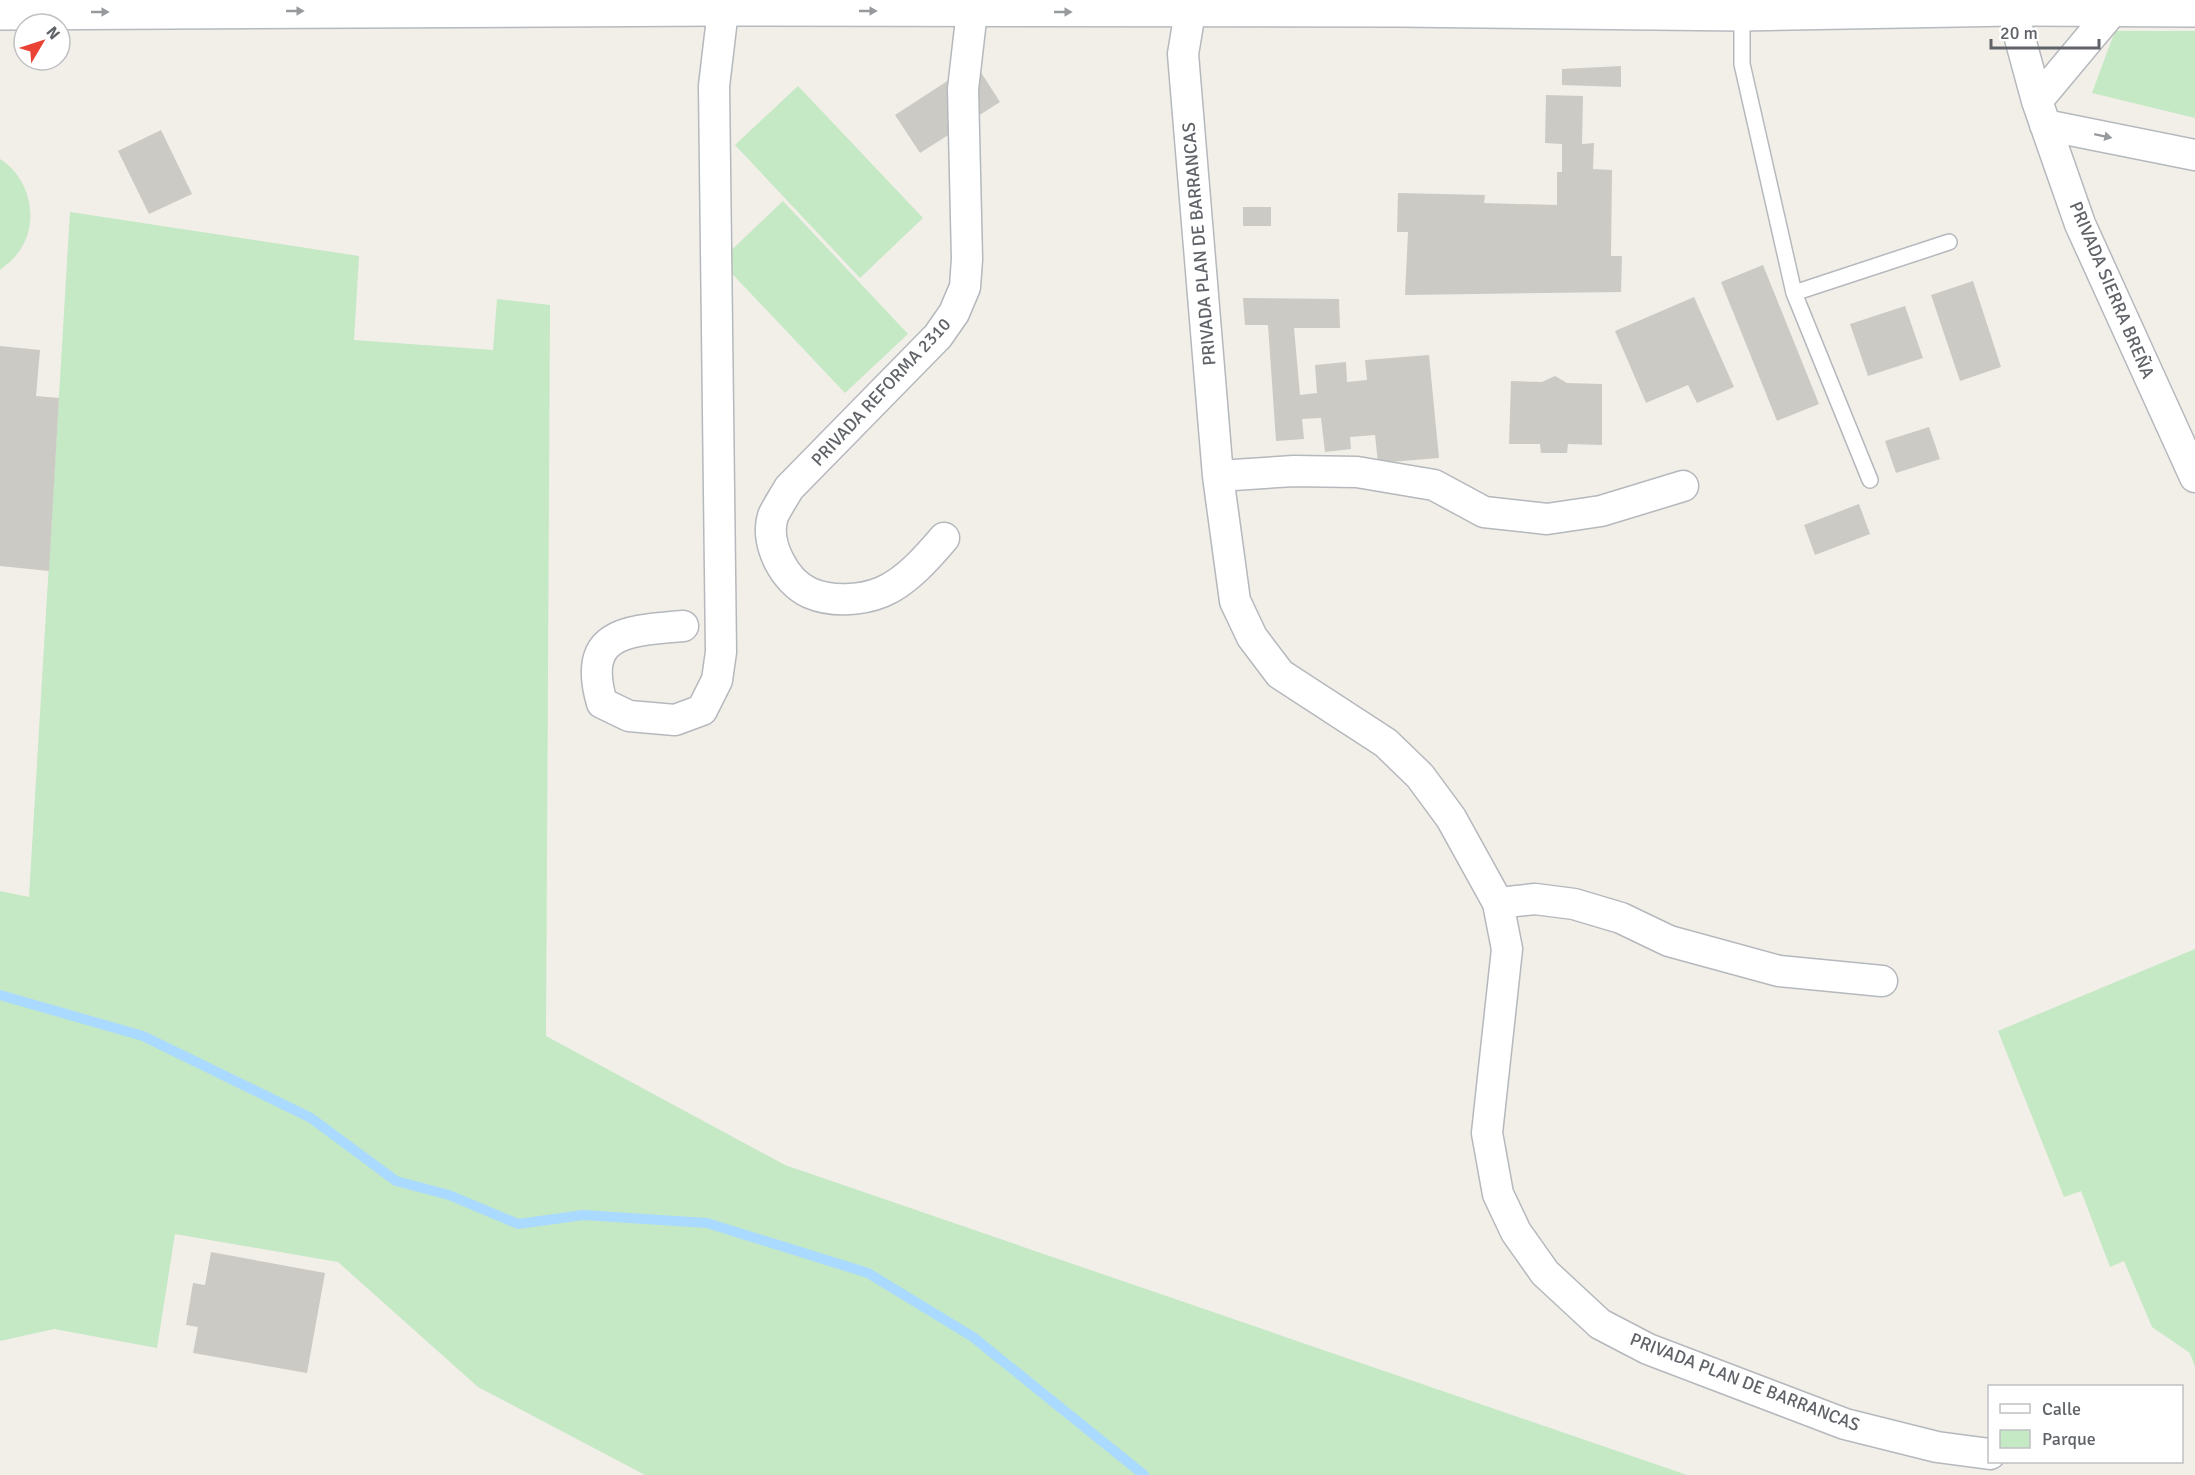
<svg xmlns="http://www.w3.org/2000/svg" width="2195" height="1475" font-family="Signika,sans-serif">
<style>
.green{fill:#c5e8c5}
.lines{fill:none;stroke-linecap:round;stroke-linejoin:round}
.stream{stroke:#aadaff;stroke-width:10}
.building{fill:#cccac5}
.lane-casing{stroke:#b5b8bc;stroke-width:18}
.street-casing{stroke:#b5b8bc;stroke-width:33}
.secondary-casing{stroke:#b6babf;stroke-width:36}
.lane{stroke:#fff;stroke-width:15}
.street{stroke:#fff;stroke-width:30}
.secondary{stroke:#fff;stroke-width:33}
.oneway{fill:#979a9d}
.labels{text-anchor:middle;dominant-baseline:central;stroke-width:6;stroke-linejoin:round;paint-order:stroke}
.street-label{font-size:18px;fill:#5f6368;stroke:#fff}
</style>
<rect width="100%" height="100%" fill="#f1efe8"/>
<!-- green -->
<path class="green" d="M2115,31H2195V118L2092,93Z
M798,86L923,218L860,278L735,145Z
M0,159C31,178 41,225 17,254C13,260 6,265 0,270Z
M783,201L908,334L845,393L720,261Z
M70,212L359,256L354,340L493,350L497,299L550,305L546,1036L785,1165L1687,1475H645L478,1387L338,1262L175,1234L157,1348L54,1329L0,1341V891L29,897Z
M2195,949V1367L2190,1353L2152,1327L2124,1261L2110,1267L2081,1191L2064,1197L1998,1031Z"/>
<g class="lines">
<!-- stream -->
<path class="stream" d="M0,995L143,1036L311,1118L396,1181L449,1195L518,1224L583,1215L707,1223L868,1273L973,1337L1144,1475"/>
</g>
<!-- building -->
<path class="building" d="M975,63L1000,102L920,153L895,115Z
M1621,66V87L1562,85V69Z
M1546,95L1583,96L1582,144L1594,143L1593,169L1612,170L1611,256H1622L1621,292L1405,295L1408,232H1397L1398,193L1485,195L1484,203L1557,205V172H1562V144L1545,143Z
M161,130L192,194L149,214L118,151Z
M1243,207H1271V226H1243Z
M1763,265L1819,404L1777,421L1721,282Z
M1973,281L2001,367L1960,381L1931,295Z
M1694,297L1734,387L1697,403L1688,385L1646,403L1615,331Z
M1243,298L1339,299L1340,328H1294L1300,395L1317,393L1315,365L1346,362L1347,382L1367,380L1365,360L1429,355L1439,458L1378,463L1375,435L1350,437L1351,449L1325,452L1321,418L1302,419L1304,439L1276,441L1268,325H1245Z
M1905,306L1923,358L1868,376L1850,324Z
M0,346L40,350L36,396L59,398L49,571L0,566Z
M1555,376L1567,383L1602,384V445L1568,444L1567,453H1541L1540,444H1509L1511,381L1542,382Z
M1929,427L1940,459L1896,473L1885,441Z
M1859,504L1870,534L1815,555L1804,525Z
M211,1252L325,1273L307,1373L193,1353L198,1327L186,1325L193,1283L205,1285Z"/>
<g class="lines">
<!-- lane casing -->
<g class="lane-casing">
<path id="lane" d="M1742,14V64L1794,293L1870,480
M1794,293L1949,242"/>
</g>
<!-- street casing -->
<g class="street-casing">
<path id="street" d="M2012,9L2037,101L2080,224L2195,477
M1190,12L1183,54L1218,476L1235,601L1252,637L1280,674L1386,743L1420,776L1451,818L1498,903L1507,949L1487,1133L1498,1194L1516,1232L1545,1273L1600,1324L1648,1349L1845,1424L1937,1447L1990,1454
M2037,101L2113,10
M2045,125L2195,155
M1218,476L1294,471L1357,472L1434,485L1484,512L1547,519L1601,511L1683,486
M944,538C927,558 906,582 882,592C860,601 831,602 810,593C785,582 764,543 773,516C777,507 784,497 789,488L938,336L954,313L965,287L967,259L963,89L972,11
M683,626C626,631 581,632 602,703L629,716L675,720L702,710L717,680L721,652L714,86L723,10
M1498,903L1535,899L1574,904L1621,918L1669,941L1779,971L1882,981"/>
</g>
<!-- secondary casing -->
<g class="secondary-casing">
<path id="secondary" d="M0,13L714,9L1399,10L1742,14L2012,9L2195,10"/>
</g>
<!-- lane -->
<use href="#lane" class="lane"/>
<!-- street -->
<use href="#street" class="street"/>
<!-- secondary -->
<use href="#secondary" class="secondary"/>
</g>
<!-- one-way arrows -->
<defs><path id="oneway-solid" d="M-6-.8H1V-3.2L6.5 0L1 3.2V.8H-6Z" transform="scale(1.5)"/></defs>
<g class="oneway">
<use href="#oneway-solid" transform="translate(295 11)"/>
<use href="#oneway-solid" transform="translate(868 11)"/>
<use href="#oneway-solid" transform="translate(100 12)"/>
<use href="#oneway-solid" transform="translate(1063 12)"/>
<use href="#oneway-solid" transform="translate(2103 136) rotate(12)"/>
</g>
<g class="labels">
<!-- street labels -->
<g class="street-label">
<text transform="translate(1199 244) rotate(-95)">PRIVADA PLAN DE BARRANCAS</text>
<text transform="translate(2112 290) rotate(67)">PRIVADA SIERRA BREÑA</text>
<text transform="translate(881 392) rotate(-47)">PRIVADA REFORMA 2310</text>
<text transform="translate(1745 1382) rotate(21)">PRIVADA PLAN DE BARRANCAS</text>
</g>
</g>
<!-- legend -->
<rect x="1988" y="1385" width="195" height="78" fill="#ffffff" stroke="#bfc1c3" stroke-width="1.5"/>
<rect x="2000" y="1404" width="30" height="9" fill="#ffffff" stroke="#bfc1c3" stroke-width="1.5"/>
<text x="2042" y="1415" font-size="18" fill="#5f6368">Calle</text>
<rect x="2000" y="1430" width="30" height="18" fill="#c5e8c5" stroke="#bfc1c3" stroke-width="1.5"/>
<text x="2042" y="1445" font-size="18" fill="#5f6368">Parque</text>
<!-- north arrow -->
<g transform="translate(42 42) rotate(51)"><circle r="28" fill="#ffffff" stroke="#bfc1c3" stroke-width="1.5"/>
<path d="M0-4.5L10 22L0 15L-10 22Z" fill="#ea4335"/>
<text y="-9" font-size="16" font-weight="bold" text-anchor="middle" fill="#5f6368">N</text>
</g>
<!-- scale -->
<path d="M1991 39v9h108v-9" fill="none" stroke="#5f6368" stroke-width="3"/>
<text x="2000" y="39" font-size="18" fill="#5f6368" stroke="#ffffff" stroke-width="4.5" paint-order="stroke">20 m</text>
</svg>
